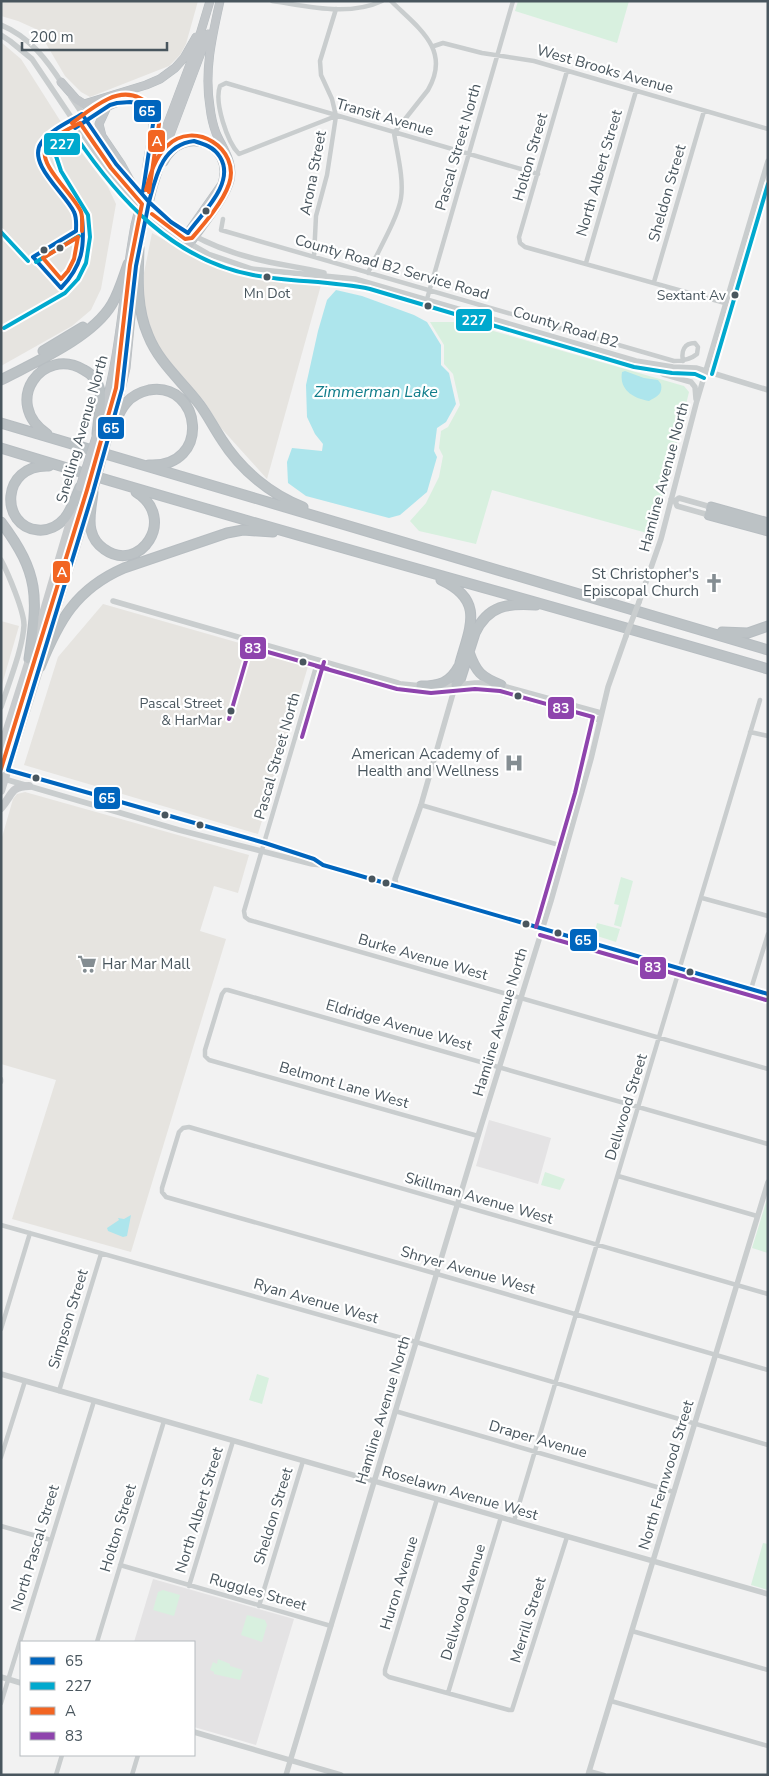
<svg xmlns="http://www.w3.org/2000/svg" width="769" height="1776" font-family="'Nunito Sans',sans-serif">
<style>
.commercial{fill:#e6e4e0}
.education{fill:#e4e3e4}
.green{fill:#d8f0df}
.water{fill:#ade5ec}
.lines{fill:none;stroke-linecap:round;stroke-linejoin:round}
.trunk-casing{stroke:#b7bdc1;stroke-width:9}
.motorway-casing{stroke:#b7bdc1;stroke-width:11}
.minor{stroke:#c9cdce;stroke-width:4.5}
.tertiary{stroke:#c9cdce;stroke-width:5.5}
.primary{stroke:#c8cbcd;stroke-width:8}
.trunk{stroke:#c2c6c9;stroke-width:8}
.motorway{stroke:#bcc2c5;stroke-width:9}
.trunk-bridge-casing{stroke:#b7bdc1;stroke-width:9;stroke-linecap:butt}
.tertiary-bridge{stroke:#c9cdce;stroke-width:5.5}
.trunk-bridge{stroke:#c2c6c9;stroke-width:8}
.bus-1-casing{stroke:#fff;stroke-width:8}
.bus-2-casing{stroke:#fff;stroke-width:8}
.bus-3-casing{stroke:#fff;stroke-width:8}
.bus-4-casing{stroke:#fff;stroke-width:8}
.bus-1{stroke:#0065bd;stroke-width:4}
.bus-2{stroke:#00a9ce;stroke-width:4}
.bus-3{stroke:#f26522;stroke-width:4}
.bus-4{stroke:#8e44ad;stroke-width:4}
.bus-dot{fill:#49565e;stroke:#fff;stroke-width:2}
.labels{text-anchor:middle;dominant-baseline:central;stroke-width:4.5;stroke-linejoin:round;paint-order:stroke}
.bus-label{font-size:14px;fill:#49565e;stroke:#fff;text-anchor:end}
.street-label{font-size:15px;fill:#49565e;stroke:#fff}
.poi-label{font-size:15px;fill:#49565e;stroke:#fff;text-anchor:end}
.water-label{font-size:16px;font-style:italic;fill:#117d8b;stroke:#fff}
.line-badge{stroke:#fff;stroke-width:2}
.badge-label{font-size:14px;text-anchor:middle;font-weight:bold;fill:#fff}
</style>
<rect width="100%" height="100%" fill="#f2f2f2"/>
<!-- commercial -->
<path class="commercial" d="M1,1H198L186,44L180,55L169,66L90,97L81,92L65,76L38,30L18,21L1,16Z
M1,42L21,59L75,144L108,187L116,204L101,289L91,310L72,326L1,366Z
M152,233L193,256L215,266L266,278L321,285L267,479L221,428L204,401L157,347L148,321L143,298L144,273Z
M103,604L309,663L258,834L24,765L58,657Z
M1,621L19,626L1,688Z
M25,792L249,855L238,893L214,886L200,931L226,939L131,1252L12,1219L56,1080L1,1064V841L13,799L17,794Z"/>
<!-- education -->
<path class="education" d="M489,1120L551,1138L538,1184L476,1166Z
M153,1579L294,1619L256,1745L194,1727V1642H134Z"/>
<!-- green -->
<path class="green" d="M518,1H629L617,43L515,11Z
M430,322H462L684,386L689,392L654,535L492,490L476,544L419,531L410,521L426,503L439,477L443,456L439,448L441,431L448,427L460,405L453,374L444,364V345Z
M621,877L633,881L621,927L614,925L619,905L614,904Z
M597,923L620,929L616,942L594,935Z
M545,1172L565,1179L560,1190L541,1185Z
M768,1196V1253L752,1248Z
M257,1374L269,1378L262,1404L249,1400Z
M763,1543L768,1544V1590L751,1585Z
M163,1590L180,1595L174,1616L153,1610L158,1592Z
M247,1615L265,1620L267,1625L262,1642L241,1635Z
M218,1659L230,1664V1666L243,1670L240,1680L214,1674V1672L210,1670L213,1662L217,1664Z"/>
<!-- water -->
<path class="water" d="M336,290L362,296L414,315L427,322L441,345V365L449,373L456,404L446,422L437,428L434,451L437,457L427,492L400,515L389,518L306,496L288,483L287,462L292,448L322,451L323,444L315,434L307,417L306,385L318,331L327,300Z
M625,371L644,378L658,380L661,384C663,394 657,397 649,401C633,398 619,390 622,372Z
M131,1215L127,1236L123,1237L108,1231L107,1228L119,1220L118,1218L124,1219Z"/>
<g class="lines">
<!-- trunk casing -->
<g class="trunk-casing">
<path id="trunk" d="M61,82L76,99L84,104L146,85L160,79L175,68L184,58L196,37
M106,109L99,124L102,136L121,164L133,186
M82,114L102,102
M86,120C103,109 125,91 145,108C150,112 153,119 153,125C153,139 148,153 147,167
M164,162C183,124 235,144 222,184L182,241
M146,181L195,51L210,1
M153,187L167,143L208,34
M189,245C200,228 226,198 230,180C234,162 223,149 216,133C213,125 211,116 210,107C204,71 212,37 220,1
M138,253L142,232
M115,416L126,368L135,275
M102,417C121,354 123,289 135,225"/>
</g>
<!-- motorway casing -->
<g class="motorway-casing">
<path id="motorway" d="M139,248C138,278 136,307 148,335C159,363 182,381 200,405C208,416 214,428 222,440C241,470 270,494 303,507
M43,351L83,327
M1,380C35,362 92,338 112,304C119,292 123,278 128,264
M1,423L768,650
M47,434C1,402 43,345 84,370C92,374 98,382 100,391C102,404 98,420 97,434
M108,437C114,427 118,412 126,403C132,396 140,392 149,390C202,381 212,468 149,465
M1,448C255,526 513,594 768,669
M49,466C0,464 0,527 38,530C48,531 58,526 65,518C72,509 76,497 80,487
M93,492C92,504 88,518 91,530C93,538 98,545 104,549C140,575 178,518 136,492
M711,507L768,523
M709,515L768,531
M1,522C40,574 38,597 29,659
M441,580C485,600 470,627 460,663
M722,632L748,633L768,626
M469,652C476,672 481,677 501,685
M40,667C59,620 76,589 124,568L227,533L243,530L273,532
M456,685L460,680L475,633C488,605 508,603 536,605
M421,686C439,686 450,683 459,666"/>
</g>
<!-- minor -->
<path class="minor" d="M272,1C307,6 348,17 382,1
M434,46L443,43L482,53L534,61L768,129
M567,71L519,237L520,243L525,247L725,303
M336,116L239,154C227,142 214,102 220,86L226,83L538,174
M223,219L221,230L674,361C683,361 690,360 697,354L698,347L695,343C684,343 681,351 683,361
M314,257L316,216L327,175L336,116L332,99L321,75L320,61L336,9
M586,263L636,91
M368,273C377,253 398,218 401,198C404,178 397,153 394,133L428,90C452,49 417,27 391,1
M654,282L704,111
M427,299L513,1
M318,660L244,911L245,917L249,920L768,1069
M750,732L768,736
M421,805L566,847
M702,898L768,916
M751,989L768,934
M1,1079V1082
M478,1136L209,1060L205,1056V1050L222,994L225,990H228L768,1144
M618,1176L757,1216
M1,1225L416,1342L768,1445
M768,1294L189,1127L183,1128L179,1132L162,1188V1192L166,1197L437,1274L768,1370
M1,1329L30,1233
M59,1391L101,1254
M395,1411L674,1492
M1,1457L25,1381
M437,1499L385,1670V1674L389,1677L509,1710H512L567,1537
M514,1521L760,700
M1,1526L51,1540
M120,1565L331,1626
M189,1586L233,1441
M259,1606L303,1461
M632,1631L768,1670
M97,1642L164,1421
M448,1693L501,1517
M611,1701L768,1746
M1,1703L94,1401
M589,1771L604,1775
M56,1775L62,1755
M132,1775L138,1755"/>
<!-- tertiary -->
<path class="tertiary" d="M1,25C30,37 47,60 63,85
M1,35L10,41L32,59L106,169L134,201L166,230L208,254L252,269L355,279L636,361L673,367L696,368L768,390
M71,97L122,172
M131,184C163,223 207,247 256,259C279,265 302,267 324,273
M653,367L663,374L691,382L695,387L696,399
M668,372L695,373L704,372
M671,499L675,501L679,498L711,507
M675,501L677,506L709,515
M1,560C8,573 24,611 24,625C23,648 8,685 1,707
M113,601L398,683C436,700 459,686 496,691L600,720
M639,602L661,539L696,404L768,161
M402,684L423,686
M437,687L475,683H492L601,713
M1,768L265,843L314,859L321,863
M1,778L179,830L312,864L323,865L768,994
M396,886L395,879L421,805L454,690
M1,1374L768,1594
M1,1677L21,1683
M194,1732L341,1775
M286,1775L478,1136L551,901L591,759L608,687L626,636
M588,1775L768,1182"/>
<!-- primary -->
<path class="primary" d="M35,641L74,508
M46,645L89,506
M1,748L31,654
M1,791L42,661
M1,808C12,796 10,786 29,786"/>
<!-- trunk -->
<use href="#trunk" class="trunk"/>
<!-- motorway -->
<use href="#motorway" class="motorway"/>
<!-- trunk-bridge casing -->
<g class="trunk-bridge-casing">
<path id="trunk-bridge" d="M135,225L146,181
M142,232L153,187
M80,487L97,434
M93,492L108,437"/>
</g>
<!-- tertiary-bridge -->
<path class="tertiary-bridge" d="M626,636L639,602"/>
<!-- trunk-bridge -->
<use href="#trunk-bridge" class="trunk-bridge"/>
<!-- bus-1 casing -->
<g class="bus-1-casing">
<path id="bus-1" d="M75,128L110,105L117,103L130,102L137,103L147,110L153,124L143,191
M194,141C204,144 214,147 220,157C236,183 202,213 188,233L171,222L149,202C156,176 162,145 194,141Z
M149,202L136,266L122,389L93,492L8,770L265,843L314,859L323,865L768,994
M76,231C76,225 77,218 74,212C66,194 27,164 41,143C50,130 69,122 82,114L116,164L149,202
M33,257L61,288C82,266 85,248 82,218
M33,257L76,231"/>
</g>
<!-- bus-2 casing -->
<g class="bus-2-casing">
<path id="bus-2" d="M1,232L28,261
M36,262L79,236
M4,328L65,293L78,279L86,263L90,237L88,215L61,171L55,153L57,148L75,135C118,199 173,260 253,275C291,282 331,281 370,289L634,367L672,373L695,374L704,378
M712,374L768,184"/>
</g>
<!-- bus-3 casing -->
<g class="bus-3-casing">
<path id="bus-3" d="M72,123C83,115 95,105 108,99C131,88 153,99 159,124L149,192
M146,190C150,175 155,157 167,146C194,119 241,149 229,184C223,202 204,224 192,238L185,239L152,214
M78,237L74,259L68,271L61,279L43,258Z
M1,769L87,490L116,388L130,265L142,204L111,168L80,123C69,129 52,136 46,148C37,164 75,196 81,212C83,218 82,225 82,231"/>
</g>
<!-- bus-4 casing -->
<g class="bus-4-casing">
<path id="bus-4" d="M316,666L397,689L431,693L475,689L500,691L593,717L575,793L536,927
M229,719L250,647L328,669
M302,737L324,662
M540,935L766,1000"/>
</g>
<!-- bus-1 -->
<use href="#bus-1" class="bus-1"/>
<!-- bus-2 -->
<use href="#bus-2" class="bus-2"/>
<!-- bus-3 -->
<use href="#bus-3" class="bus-3"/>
<!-- bus-4 -->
<use href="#bus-4" class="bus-4"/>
</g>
<!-- icons -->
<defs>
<g id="church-bare" transform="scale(1.5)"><path d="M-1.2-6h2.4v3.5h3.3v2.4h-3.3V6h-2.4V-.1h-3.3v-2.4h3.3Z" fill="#848d92" stroke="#fff" stroke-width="2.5" paint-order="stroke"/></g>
<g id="hospital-bare" transform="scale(1.5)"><path d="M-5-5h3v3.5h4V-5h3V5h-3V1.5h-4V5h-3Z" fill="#848d92" stroke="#fff" stroke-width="2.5" paint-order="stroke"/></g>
<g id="supermarket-bare" transform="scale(1.5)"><path d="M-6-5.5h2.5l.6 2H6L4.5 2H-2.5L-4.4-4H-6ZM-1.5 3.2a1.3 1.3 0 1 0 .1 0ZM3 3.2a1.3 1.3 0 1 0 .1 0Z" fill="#848d92" stroke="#fff" stroke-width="2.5" paint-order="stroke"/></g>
</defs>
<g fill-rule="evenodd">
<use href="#church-bare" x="714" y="583"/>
<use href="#hospital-bare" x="514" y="763"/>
<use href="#supermarket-bare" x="87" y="964"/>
</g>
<!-- markers -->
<g class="bus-dot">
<circle cx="206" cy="211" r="4.5"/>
<circle cx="60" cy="248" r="4.5"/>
<circle cx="44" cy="250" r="4.5"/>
<circle cx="267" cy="277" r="4.5"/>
<circle cx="735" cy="295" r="4.5"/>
<circle cx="428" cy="306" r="4.5"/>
<circle cx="303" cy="662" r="4.5"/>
<circle cx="518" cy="696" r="4.5"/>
<circle cx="231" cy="711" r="4.5"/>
<circle cx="36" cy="778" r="4.5"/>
<circle cx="165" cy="815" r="4.5"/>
<circle cx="200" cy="825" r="4.5"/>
<circle cx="372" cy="879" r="4.5"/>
<circle cx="386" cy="883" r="4.5"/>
<circle cx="526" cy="924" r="4.5"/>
<circle cx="558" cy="933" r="4.5"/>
<circle cx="690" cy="972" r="4.5"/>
</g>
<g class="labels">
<!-- bus labels -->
<g class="bus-label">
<text x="267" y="293" text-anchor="middle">Mn Dot</text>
<text x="726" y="295">Sextant Av</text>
<text x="222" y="703">Pascal Street<tspan x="222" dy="17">&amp; HarMar</tspan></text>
</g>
<!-- street labels -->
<g class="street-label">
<text transform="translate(605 69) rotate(16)">West Brooks Avenue</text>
<text transform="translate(385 117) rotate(16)">Transit Avenue</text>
<text transform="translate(458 147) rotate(-74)">Pascal Street North</text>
<text transform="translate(530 157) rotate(-74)">Holton Street</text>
<text transform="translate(313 173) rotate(-79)">Arona Street</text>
<text transform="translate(599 173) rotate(-74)">North Albert Street</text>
<text transform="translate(667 193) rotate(-74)">Sheldon Street</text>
<text transform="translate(392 267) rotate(16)">County Road B2 Service Road</text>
<text transform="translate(566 327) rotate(17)">County Road B2</text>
<text transform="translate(82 429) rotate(-74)">Snelling Avenue North</text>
<text transform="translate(664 477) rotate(-75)">Hamline Avenue North</text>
<text transform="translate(277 756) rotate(-74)">Pascal Street North</text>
<text transform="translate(423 957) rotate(16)">Burke Avenue West</text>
<text transform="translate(500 1022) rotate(-73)">Hamline Avenue North</text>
<text transform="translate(399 1025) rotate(16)">Eldridge Avenue West</text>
<text transform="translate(344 1085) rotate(16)">Belmont Lane West</text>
<text transform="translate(626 1107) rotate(-73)">Dellwood Street</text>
<text transform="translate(479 1198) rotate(16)">Skillman Avenue West</text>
<text transform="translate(468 1270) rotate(16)">Shryer Avenue West</text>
<text transform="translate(316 1301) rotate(16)">Ryan Avenue West</text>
<text transform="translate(68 1319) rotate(-73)">Simpson Street</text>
<text transform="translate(383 1410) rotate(-73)">Hamline Avenue North</text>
<text transform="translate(538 1439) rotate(16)">Draper Avenue</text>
<text transform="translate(666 1475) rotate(-73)">North Fernwood Street</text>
<text transform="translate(460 1493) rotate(16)">Roselawn Avenue West</text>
<text transform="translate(199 1510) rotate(-73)">North Albert Street</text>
<text transform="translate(273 1516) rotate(-73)">Sheldon Street</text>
<text transform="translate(118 1528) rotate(-73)">Holton Street</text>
<text transform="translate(35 1548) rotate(-73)">North Pascal Street</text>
<text transform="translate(399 1583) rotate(-73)">Huron Avenue</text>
<text transform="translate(258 1592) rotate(16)">Ruggles Street</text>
<text transform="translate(463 1602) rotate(-73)">Dellwood Avenue</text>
<text transform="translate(528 1620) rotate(-73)">Merrill Street</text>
</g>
<!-- poi labels -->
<g class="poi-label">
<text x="699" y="574">St Christopher's<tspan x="699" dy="17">Episcopal Church</tspan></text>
<text x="499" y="754">American Academy of<tspan x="499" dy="17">Health and Wellness</tspan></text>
<text x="102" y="964" text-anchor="start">Har Mar Mall</text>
</g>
<!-- water labels -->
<g class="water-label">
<text x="376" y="392">Zimmerman Lake</text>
</g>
</g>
<g class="line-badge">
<rect x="133" y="99" width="29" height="24" rx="5" fill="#0065bd"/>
<rect x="147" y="129" width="19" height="24" rx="5" fill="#f26522"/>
<rect x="43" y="132" width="38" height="24" rx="5" fill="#00a9ce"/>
<rect x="455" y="308" width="38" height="24" rx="5" fill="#00a9ce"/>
<rect x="97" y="416" width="28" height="24" rx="5" fill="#0065bd"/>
<rect x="52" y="560" width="19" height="24" rx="5" fill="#f26522"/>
<rect x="239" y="636" width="28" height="24" rx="5" fill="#8e44ad"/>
<rect x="547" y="696" width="28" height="24" rx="5" fill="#8e44ad"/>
<rect x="93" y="786" width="28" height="24" rx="5" fill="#0065bd"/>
<rect x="569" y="928" width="29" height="24" rx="5" fill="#0065bd"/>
<rect x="639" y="956" width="28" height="24" rx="5" fill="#8e44ad"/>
</g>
<g class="badge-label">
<text x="147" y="116">65</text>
<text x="157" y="146">A</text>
<text x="62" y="149">227</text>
<text x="474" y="325">227</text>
<text x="111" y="433">65</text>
<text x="62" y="577">A</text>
<text x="253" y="653">83</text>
<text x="561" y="713">83</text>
<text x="107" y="803">65</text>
<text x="583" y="945">65</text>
<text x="653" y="972">83</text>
</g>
<!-- border -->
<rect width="769" height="1776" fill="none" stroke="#49565e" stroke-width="5"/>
<!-- legend -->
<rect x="20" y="1641" width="175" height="115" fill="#ffffff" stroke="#b6bbbf"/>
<rect x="30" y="1657" width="25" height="8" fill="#0065bd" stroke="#b6bbbf"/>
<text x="65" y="1666" font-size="15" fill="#49565e">65</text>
<rect x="30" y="1682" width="25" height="8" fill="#00a9ce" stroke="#b6bbbf"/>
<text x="65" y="1691" font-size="15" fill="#49565e">227</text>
<rect x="30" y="1707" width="25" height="8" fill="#f26522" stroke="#b6bbbf"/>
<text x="65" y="1716" font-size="15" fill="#49565e">A</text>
<rect x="30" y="1732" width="25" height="8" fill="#8e44ad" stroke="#b6bbbf"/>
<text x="65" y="1741" font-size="15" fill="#49565e">83</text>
<!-- scale -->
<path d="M22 42v8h145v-8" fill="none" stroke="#49565e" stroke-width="2.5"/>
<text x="30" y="42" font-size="15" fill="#49565e" stroke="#ffffff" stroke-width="4" paint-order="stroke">200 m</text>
</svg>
